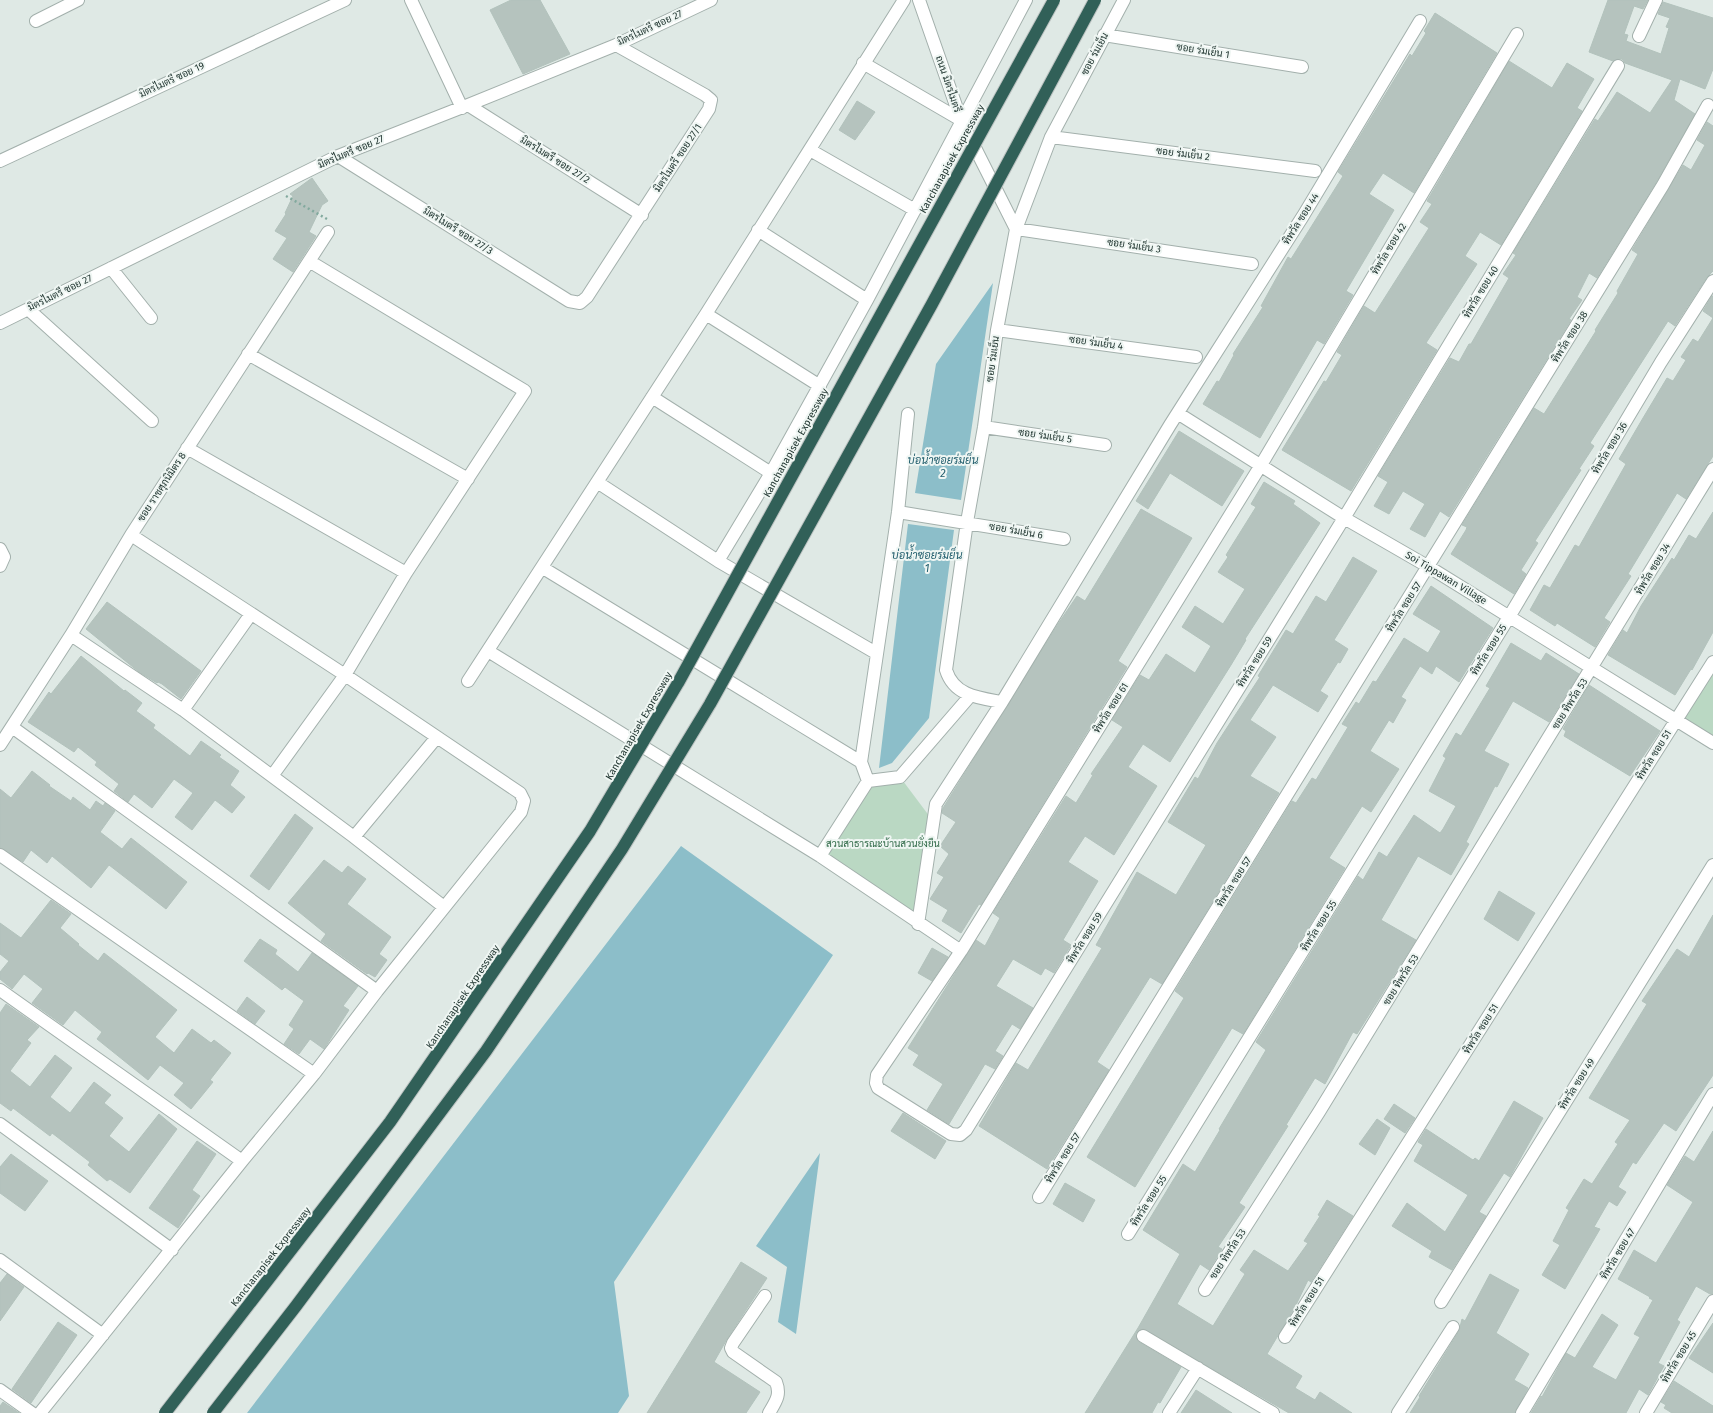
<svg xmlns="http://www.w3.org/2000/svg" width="1713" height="1413" font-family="'Fira Sans',Sarabun,sans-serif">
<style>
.green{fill:#bad8c3}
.water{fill:#8cbec9}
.building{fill:#b5c3be;stroke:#b2c2bc}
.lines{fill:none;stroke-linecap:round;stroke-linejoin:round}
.minor-casing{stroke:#a3b0ac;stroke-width:14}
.path{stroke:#82a99e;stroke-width:2.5;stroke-dasharray:2 3;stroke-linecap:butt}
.minor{stroke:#fff;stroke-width:12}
.highway-bridge-casing{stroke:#bdc3c2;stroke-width:14;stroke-linecap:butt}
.highway-bridge{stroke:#316058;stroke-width:12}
.labels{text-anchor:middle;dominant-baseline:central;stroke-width:4;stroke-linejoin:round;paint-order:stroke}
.street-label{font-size:10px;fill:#223732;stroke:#eff6f3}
.park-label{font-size:10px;fill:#306a48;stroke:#eff6f3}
.water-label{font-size:11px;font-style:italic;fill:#225e6d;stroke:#eff6f3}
</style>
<rect width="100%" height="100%" fill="#dfe9e5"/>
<!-- green -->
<path class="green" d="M1713,662V743L1676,720Z
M900,777L933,821L918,924L820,856L868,781Z"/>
<!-- water -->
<path class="water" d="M993,283L961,500L915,493L936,364Z
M908,524L954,530L929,718L892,763L879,768Z
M681,846L833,955L614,1282L629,1396L618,1413H247Z
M820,1153L796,1334L778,1322L787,1267L756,1246Z"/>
<!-- building -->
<path class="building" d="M511,0H540L570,54L523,74L490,10Z
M1608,0H1648L1643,9L1634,6L1624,34L1628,35L1626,41L1661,54L1669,28L1666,27L1670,18L1658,14L1663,2L1713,18V69L1705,89L1680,79L1674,100L1695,114L1657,181L1597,278L1589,273L1577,297L1582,300L1569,319L1571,320L1449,517L1440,511L1425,537L1410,529L1425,504L1403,491L1389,514L1374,506L1388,482L1378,476L1450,358L1459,362L1469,344H1471L1509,278L1503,274L1516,255L1513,253L1595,119L1598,121L1617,92L1650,113L1672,80L1625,63L1622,59H1618L1613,61L1589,52Z
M1435,13L1497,53L1414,193L1383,173L1369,194L1394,210L1346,291L1353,295L1324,344L1317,340L1260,438L1203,404L1217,381L1219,382L1234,355L1233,354L1263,307L1261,306L1288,257L1291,259L1343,176L1338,172L1410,54L1412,56L1426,33L1424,31Z
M1509,61L1552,88L1567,63L1594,79L1577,108L1582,111L1501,245L1480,232L1465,256L1477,264L1426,343L1437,350L1351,491L1282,450L1324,381L1326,382L1342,355L1337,352L1364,306L1375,313L1429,228L1420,222L1432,204L1427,201Z
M857,101L875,112L855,140L839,130Z
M1707,122L1713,126V271L1707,277L1675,326L1668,321L1590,443L1594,446L1579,469L1581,470L1535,541L1538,543L1521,570L1526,574L1514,594L1451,554L1466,530L1467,527L1462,525L1534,408L1544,414L1596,331L1595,330L1618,293L1617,291L1638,254L1632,250L1683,165L1691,170L1705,145L1697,140Z
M312,178L328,201L322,205L309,232L316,236L293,272L273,259L287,238L275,231L286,214L285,213L293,196L290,194Z
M1712,296H1713V318L1703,311Z
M1713,318V456L1686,499L1677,493L1628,574L1631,576L1604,618L1610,622L1595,647L1557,623L1555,626L1530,610L1544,585L1550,588L1575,545L1579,547L1626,464L1619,459L1643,418L1667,378L1673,381L1686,360L1681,357L1693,339L1698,342Z
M1179,431L1244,471L1222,506L1170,473L1148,509L1136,501Z
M1264,482L1295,501L1293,504L1320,523L1245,639L1246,640L1231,665L1170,762L1143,744L1128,767L1157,786L1114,855L1085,836L1068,862L1098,881L1063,940L1071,945L1054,973L1045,968L1041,975L1013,959L996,986L1033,1008L1020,1029L1012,1024L995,1051L1003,1056L995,1069L985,1064L949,1124L927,1110L943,1084L913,1065L919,1055L908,1048L976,940L985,946L1000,918L993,913L1066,796L1076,803L1093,775L1091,774L1123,727L1112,720L1140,675L1149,680L1166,654L1195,673L1211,646L1182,627L1195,606L1223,624L1245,589L1218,572L1228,557L1226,555L1256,507L1251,504Z
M1141,509L1192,538L1118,661L1127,667L981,905L979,904L961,933L942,921L948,910L930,899L944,877L937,873L949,854L940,846L956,822L942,813L943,808L1058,624L1077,596L1085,601Z
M1713,512V632L1692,670L1691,669L1675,695L1608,655L1623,630L1627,633L1641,606L1672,558L1674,560L1689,535L1696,539Z
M1353,557L1377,571L1334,640L1348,649L1340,663L1338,662L1320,691L1328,696L1318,712L1273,685L1250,720L1276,737L1250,776L1279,793L1162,984L1150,977L1097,1062L1109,1070L1047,1169L979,1126L1016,1063L1028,1070L1102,948L1096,945L1137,872L1176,895L1206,845L1168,822L1195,777L1198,779L1217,743L1260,677L1258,676L1286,630L1293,634L1316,596L1326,602Z
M1431,586L1493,628L1459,682L1436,666L1432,674L1420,666L1401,697L1406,700L1393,723L1389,720L1370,751L1399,769L1371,812L1362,806L1329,858L1345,868L1243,1034L1232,1028L1135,1187L1087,1157L1184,998L1175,991L1292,801L1296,803L1312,778L1316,780L1348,727L1342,724L1356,702L1359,704L1373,681L1376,682L1404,638L1428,653L1441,631L1413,614Z
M107,602L201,671L181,699L162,684L158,682L157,683L139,672L86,629Z
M1511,643L1541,661L1546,653L1579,674L1549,722L1513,701L1484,751L1509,764L1497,787L1495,786L1466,842L1469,844L1451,875L1418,856L1381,920L1416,940L1357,1034L1353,1032L1325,1084L1315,1078L1286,1125L1288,1126L1239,1203L1245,1207L1218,1247L1222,1249L1209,1270L1200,1264L1177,1304L1213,1326L1245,1274L1240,1270L1254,1250L1288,1271L1308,1243L1304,1241L1320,1216L1318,1215L1327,1200L1353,1216L1311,1282L1308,1280L1295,1307L1267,1354L1302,1376L1295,1388L1315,1400L1320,1392L1352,1413H1289L1143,1329L1136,1333V1336L1139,1342L1181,1367L1160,1403L1158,1402L1152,1413H1085L1138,1328L1180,1254L1143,1230L1183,1164L1195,1172L1220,1130L1219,1129L1266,1050L1256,1042L1358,876L1363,880L1379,852L1387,857L1414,815L1440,833L1443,829L1456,806L1429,791L1446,758L1443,756L1456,733L1461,736L1490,688L1486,686Z
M81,656L124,691L125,690L142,703L136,711L155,725L153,728L190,756L201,741L221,755L219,757L239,771L230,785L245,797L232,813L215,800L192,830L175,817L193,793L174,779L152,808L134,794L128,802L114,791L119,784L95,765L97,762L78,747L74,752L28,722L49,692L51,694Z
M1589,685L1660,731L1630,776L1564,736L1566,731L1563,729Z
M32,771L50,785L49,786L71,801L73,797L90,810L96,801L103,806L105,803L115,811L100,832L122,849L131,838L187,882L166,909L109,865L91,888L52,856L47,863L31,850L23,862L0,848V789L11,798Z
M295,814L313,828L269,890L250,876Z
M324,860L342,873L348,866L366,879L347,904L391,937L379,954L387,960L375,977L368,973L367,974L321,941L326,934L288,903Z
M1499,891L1535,913L1518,941L1484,919Z
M51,900L71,914L60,928L79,944L78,945L98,961L104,953L177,1010L155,1037L174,1053L192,1029L211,1043L214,1040L231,1053L210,1080L213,1082L191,1109L174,1095L184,1083L160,1065L148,1080L97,1039L102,1032L75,1010L63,1025L32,1003L43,989L24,974L12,989L0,979V972L9,961L0,954V923L21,938Z
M1713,915V1075L1676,1131L1664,1123L1636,1164L1633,1162L1618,1187L1626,1192L1617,1206L1609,1201L1594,1227L1600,1229L1565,1289L1542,1275L1560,1245L1553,1241L1569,1210L1566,1208L1584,1179L1592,1184L1618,1144L1615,1142L1630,1120L1589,1098L1647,1004L1642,1001L1677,949L1689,957Z
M260,939L277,950L275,954L298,972L312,953L358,986L343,1006L349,1010L324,1049L310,1039L299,1054L284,1044L294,1029L289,1025L304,1001L285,987L282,990L244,961Z
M932,948L948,957L932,981L918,973Z
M247,997L265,1011L255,1024L237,1011Z
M6,1004L39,1027L27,1040L31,1043L10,1071L30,1087L55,1055L72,1068L50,1097L70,1113L94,1082L111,1095L104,1103L123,1118L109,1136L129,1152L159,1114L177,1129L130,1193L110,1179L107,1181L88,1165L90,1162L52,1133L50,1136L13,1108L11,1111L0,1103V1013Z
M1514,1101L1543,1118L1510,1177L1504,1173L1479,1212L1486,1216L1452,1270L1429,1257L1432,1251L1392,1226L1407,1203L1445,1232L1468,1195L1414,1161L1423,1145L1418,1142L1426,1129L1473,1160L1475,1158L1479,1161Z
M1394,1104L1415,1118L1405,1133L1384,1119Z
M903,1113L946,1141L935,1159L891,1131Z
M1377,1119L1390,1128L1375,1155L1359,1144Z
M1713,1131V1294H1710L1696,1286L1677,1320L1680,1322L1658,1363L1664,1366L1648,1395L1639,1389L1626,1413H1531L1541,1396L1542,1397L1566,1353L1575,1358L1602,1314L1618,1325L1592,1367L1616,1380L1640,1337L1634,1334L1653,1300L1649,1298L1650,1297L1618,1279L1634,1250L1656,1263L1693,1202L1667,1185L1685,1156L1694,1162Z
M197,1141L216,1154L192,1190L200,1196L178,1228L149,1208Z
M11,1154L48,1181L25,1211L0,1193V1167Z
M1065,1183L1095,1200L1083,1222L1053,1204Z
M741,1262L767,1278L727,1339L714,1362L760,1392L746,1413H647Z
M7,1274L24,1287L0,1321V1283Z
M1490,1274L1519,1290L1496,1333L1529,1354L1514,1380L1528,1388L1515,1413H1410L1420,1397L1419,1396L1459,1331L1462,1319L1465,1321Z
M58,1322L77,1335L31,1403L12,1389Z
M1713,1323V1373L1689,1358Z
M1674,1381L1713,1406V1413H1672L1664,1408L1666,1405L1661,1402Z
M1196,1390L1232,1413H1181Z
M3,1402L19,1413H0V1406Z"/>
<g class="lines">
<!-- minor casing -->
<g class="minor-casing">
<path id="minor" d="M411,0L462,108
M919,0L961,120L1016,229
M36,21L78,0
M1517,34L1261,465L961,951L877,1075L876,1083L878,1088L951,1134L960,1135L966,1130L1344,518L1618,66
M1104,35L1302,67
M1639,36L1656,0
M863,63L961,120
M468,105L642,215
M1051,137L1315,171
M810,150L915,210
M338,156L569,301L580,303L587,297L709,109L711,100L705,95L616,45
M0,161L345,0
M1016,229L1252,264
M758,230L867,300
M111,268L151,318
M28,309L152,421
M706,314L820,386
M0,323L338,156L468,105L616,45L711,0
M997,330L1196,357
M248,354L468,479
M652,397L771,473L867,300L1026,0
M1179,414L1344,518L1429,567L1713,743
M984,427L1105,445
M187,448L406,573
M597,482L718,561L876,653
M898,512L1064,539
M0,549L4,557L0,566
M718,561L771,473
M543,568L861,762
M71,635L183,710L354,837L444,907
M488,651L820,856L961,951
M468,681L706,314L904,0
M1002,702C979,698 954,696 946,670L967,522L984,427L997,330L1016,229L1051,137L1124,0
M183,710L251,614
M12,727L377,991
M0,745L71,635L131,535L328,232
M272,776L345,675L406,573L525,391L309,261
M868,781L861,762L898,512L908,414
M354,837L437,737
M0,855L314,1074
M820,856L868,781L900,777L970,696
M918,924L936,804L1002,702L1170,425L1303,216L1420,21
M0,990L242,1161
M0,1124L172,1250
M1039,1197L1663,185L1708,105
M1128,1234L1509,617L1661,362L1713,281
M0,1260L103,1335
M1205,1290L1319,1112L1713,469
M765,1296L733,1343L731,1348L733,1352L776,1382C781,1395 776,1401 769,1413
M1441,1302L1713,865
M1143,1336L1273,1413
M1285,1337L1713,662
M0,1390L32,1413
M40,1413L242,1161L314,1074L377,991L521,812L524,801L520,793L345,675L131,535
M1169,1413L1198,1368
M1398,1413L1453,1327
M1522,1413L1713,1094
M1646,1413L1713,1301"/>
</g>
<!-- path -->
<path class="path" d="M286,196L327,219"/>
<!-- minor -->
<use href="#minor" class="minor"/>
<!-- highway-bridge casing -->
<g class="highway-bridge-casing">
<path id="highway-bridge" d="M165,1413L390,1122L590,831L678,683L1054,0
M213,1413L296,1306L486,1051L622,849L710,704L932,304L1095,0"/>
</g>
<!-- highway-bridge -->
<use href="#highway-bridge" class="highway-bridge"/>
</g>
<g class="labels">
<!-- street labels -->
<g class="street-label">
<text transform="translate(650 28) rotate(-25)">มิตรไมตรี ซอย 27</text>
<text transform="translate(1203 51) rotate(9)">ซอย ร่มเย็น 1</text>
<text transform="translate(1095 54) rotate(-62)">ซอย ร่มเย็น</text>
<text transform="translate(172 80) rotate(-25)">มิตรไมตรี ซอย 19</text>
<text transform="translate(948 84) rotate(71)">ถนน มิตรไมตรี</text>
<text transform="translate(351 152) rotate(-23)">มิตรไมตรี ซอย 27</text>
<text transform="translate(1183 154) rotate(7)">ซอย ร่มเย็น 2</text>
<text transform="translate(678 158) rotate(-57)">มิตรไมตรี ซอย 27/1</text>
<text transform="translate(952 159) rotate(-61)">Kanchanapisek Expressway</text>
<text transform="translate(555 160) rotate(32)">มิตรไมตรี ซอย 27/2</text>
<text transform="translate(1301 219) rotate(-58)">ทิพวัล ซอย 44</text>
<text transform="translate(458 231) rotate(32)">มิตรไมตรี ซอย 27/3</text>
<text transform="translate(1134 246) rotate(8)">ซอย ร่มเย็น 3</text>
<text transform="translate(1389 249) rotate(-59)">ทิพวัล ซอย 42</text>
<text transform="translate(1481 292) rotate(-59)">ทิพวัล ซอย 40</text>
<text transform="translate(60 293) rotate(-26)">มิตรไมตรี ซอย 27</text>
<text transform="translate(1570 337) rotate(-58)">ทิพวัล ซอย 38</text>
<text transform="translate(1096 343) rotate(8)">ซอย ร่มเย็น 4</text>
<text transform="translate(993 359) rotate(-82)">ซอย ร่มเย็น</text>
<text transform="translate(1045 436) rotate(8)">ซอย ร่มเย็น 5</text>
<text transform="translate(796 443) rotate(-61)">Kanchanapisek Expressway</text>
<text transform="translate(1610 448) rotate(-59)">ทิพวัล ซอย 36</text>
<text transform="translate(162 487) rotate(-57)">ซอย ราชศุภนิมิตร 8</text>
<text transform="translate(1016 531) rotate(10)">ซอย ร่มเย็น 6</text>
<text transform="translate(1653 569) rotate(-59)">ทิพวัล ซอย 34</text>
<text transform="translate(1446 578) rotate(31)">Soi Tippawan Village</text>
<text transform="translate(1404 607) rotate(-58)">ทิพวัล ซอย 57</text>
<text transform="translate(1489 650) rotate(-58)">ทิพวัล ซอย 55</text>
<text transform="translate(1255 662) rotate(-58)">ทิพวัล ซอย 59</text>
<text transform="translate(1570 704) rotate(-58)">ซอย ทิพวัล 53</text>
<text transform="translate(1111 708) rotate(-58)">ทิพวัล ซอย 61</text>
<text transform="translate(639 726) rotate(-60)">Kanchanapisek Expressway</text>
<text transform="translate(1654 755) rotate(-58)">ทิพวัล ซอย 51</text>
<text transform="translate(1234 882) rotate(-58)">ทิพวัล ซอย 57</text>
<text transform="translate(1319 926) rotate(-58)">ทิพวัล ซอย 55</text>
<text transform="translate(1085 938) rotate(-58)">ทิพวัล ซอย 59</text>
<text transform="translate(1401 980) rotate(-58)">ซอย ทิพวัล 53</text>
<text transform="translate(463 997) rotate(-56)">Kanchanapisek Expressway</text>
<text transform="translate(1481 1029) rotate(-58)">ทิพวัล ซอย 51</text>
<text transform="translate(1577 1084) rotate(-58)">ทิพวัล ซอย 49</text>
<text transform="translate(1063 1158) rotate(-58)">ทิพวัล ซอย 57</text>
<text transform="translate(1149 1201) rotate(-58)">ทิพวัล ซอย 55</text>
<text transform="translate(1228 1254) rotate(-57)">ซอย ทิพวัล 53</text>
<text transform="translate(1618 1254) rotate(-59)">ทิพวัล ซอย 47</text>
<text transform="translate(271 1257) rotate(-52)">Kanchanapisek Expressway</text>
<text transform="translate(1307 1302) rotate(-58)">ทิพวัล ซอย 51</text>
<text transform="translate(1679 1357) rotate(-59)">ทิพวัล ซอย 45</text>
</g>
<!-- park labels -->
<g class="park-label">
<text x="883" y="844">สวนสาธารณะบ้านสวนยั่งยืน</text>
</g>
<!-- water labels -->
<g class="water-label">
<text x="943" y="460">บ่อน้ำซอยร่มย็น<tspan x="943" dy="13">2</tspan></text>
<text x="927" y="555">บ่อน้ำซอยร่มย็น<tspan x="927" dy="13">1</tspan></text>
</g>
</g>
</svg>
